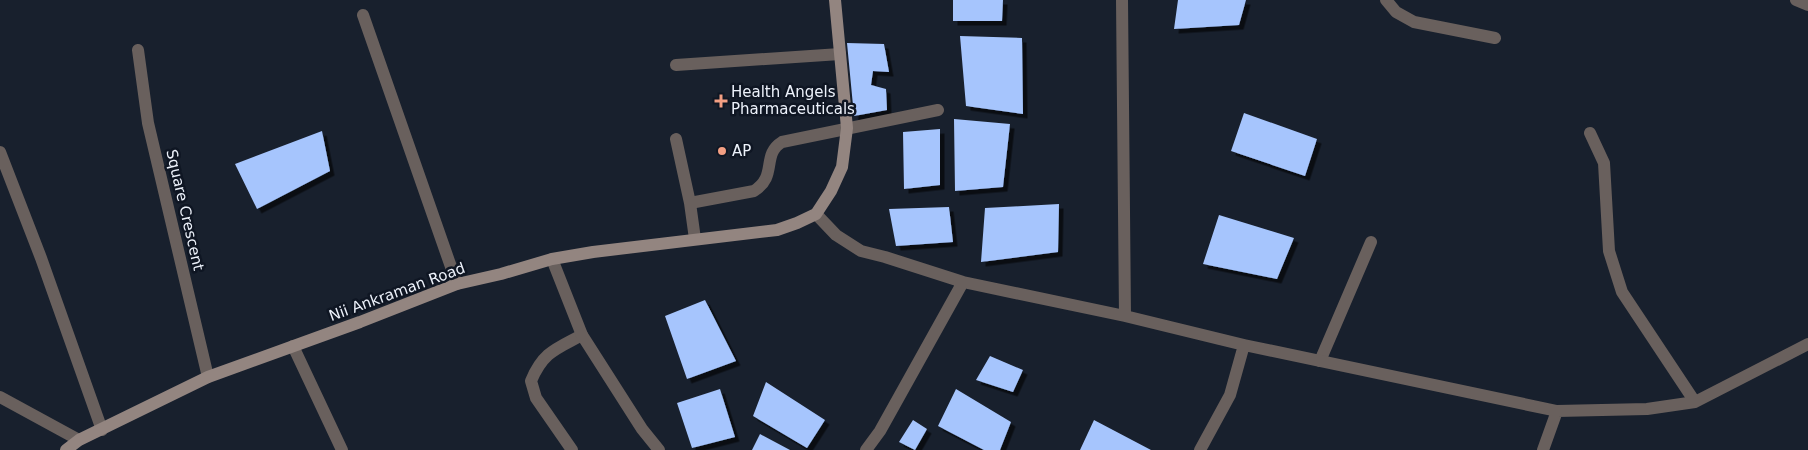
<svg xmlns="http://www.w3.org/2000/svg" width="1808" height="450" font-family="'DejaVu Sans',sans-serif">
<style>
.building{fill:#a6c5fd;filter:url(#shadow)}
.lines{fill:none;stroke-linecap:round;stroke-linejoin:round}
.lane{stroke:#69605d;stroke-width:12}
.street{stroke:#69605d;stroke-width:12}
.secondary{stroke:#938580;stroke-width:12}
.poi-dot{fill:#f39f83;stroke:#0f1623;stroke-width:2}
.labels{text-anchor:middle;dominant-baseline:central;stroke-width:5;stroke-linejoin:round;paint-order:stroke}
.poi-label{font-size:15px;fill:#edf2fb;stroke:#0f1623;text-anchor:start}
.street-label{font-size:15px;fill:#edf2fb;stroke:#0f1623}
</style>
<defs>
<filter id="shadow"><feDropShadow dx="4.5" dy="4.5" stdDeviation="0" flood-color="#0009"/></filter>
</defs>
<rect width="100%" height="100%" fill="#18202d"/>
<!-- building -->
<path class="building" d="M953,0H1003L1002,21H953Z
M1178,0H1246L1239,25L1174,29Z
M960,36L1022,38L1023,114L966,106Z
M847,43L884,44L889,72L873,71L871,85L886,89L887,110L854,116Z
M1244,113L1317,139L1305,176L1231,151Z
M954,119L1010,124L1003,187L955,191Z
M940,129V185L904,189L903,132Z
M322,131L330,171L257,209L235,164Z
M1059,204L1058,252L981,262L985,208Z
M949,207L953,242L896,246L889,209Z
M1219,215L1294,238L1277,279L1203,264Z
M705,300L736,361L687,379L665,316Z
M990,356L1023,370L1013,392L976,380Z
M766,382L825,420L807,448L753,416Z
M720,389L735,437L692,448L677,403Z
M956,389L1011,422L1000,450H984L938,426Z
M913,420L927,429L915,450L899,442Z
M1094,420L1151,450H1080Z
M760,434L790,450H752Z"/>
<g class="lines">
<!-- lane -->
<path class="lane" d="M1386,0L1396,12L1414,22L1495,38
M676,65L840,54
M676,139L690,203L695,239
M690,203L754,191C778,176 761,155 782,142L938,110
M1320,361L1371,242
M572,450L536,398L531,381C543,352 556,349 582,335"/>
<!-- street -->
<path class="street" d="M1122,0L1125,316
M1796,0L1808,5
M363,15L457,284
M138,50L148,123L208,377
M1590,133L1604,163L1609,251L1622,292L1695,402
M0,152L41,258L102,430
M816,214L836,235L861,251L885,257L963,282L1125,316L1244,345L1557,411L1647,409L1695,402L1808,344
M552,259L582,335L642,429L659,450
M293,346L342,450
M0,397L79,440
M866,450L880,431L963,282
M1200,450L1230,395L1244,345
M1543,450L1557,411"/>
<!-- secondary -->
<path class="secondary" d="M66,450L79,440L208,377L360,322L457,284L501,274L552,259L593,252L777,230L797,223L816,214L831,191L842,167L847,128L835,0"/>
</g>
<!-- markers -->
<g class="poi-dot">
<path d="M718.5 93.5h5v5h5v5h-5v5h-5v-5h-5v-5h5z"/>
<circle cx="722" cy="151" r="5"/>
</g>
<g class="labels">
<!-- poi labels -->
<g class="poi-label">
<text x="731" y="92">Health Angels<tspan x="731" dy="17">Pharmaceuticals</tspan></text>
<text x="732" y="151">AP</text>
</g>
<!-- street labels -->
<g class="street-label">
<text transform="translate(185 210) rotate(77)">Square Crescent</text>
<text transform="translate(397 292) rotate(-20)">Nii Ankraman Road</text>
</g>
</g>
</svg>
